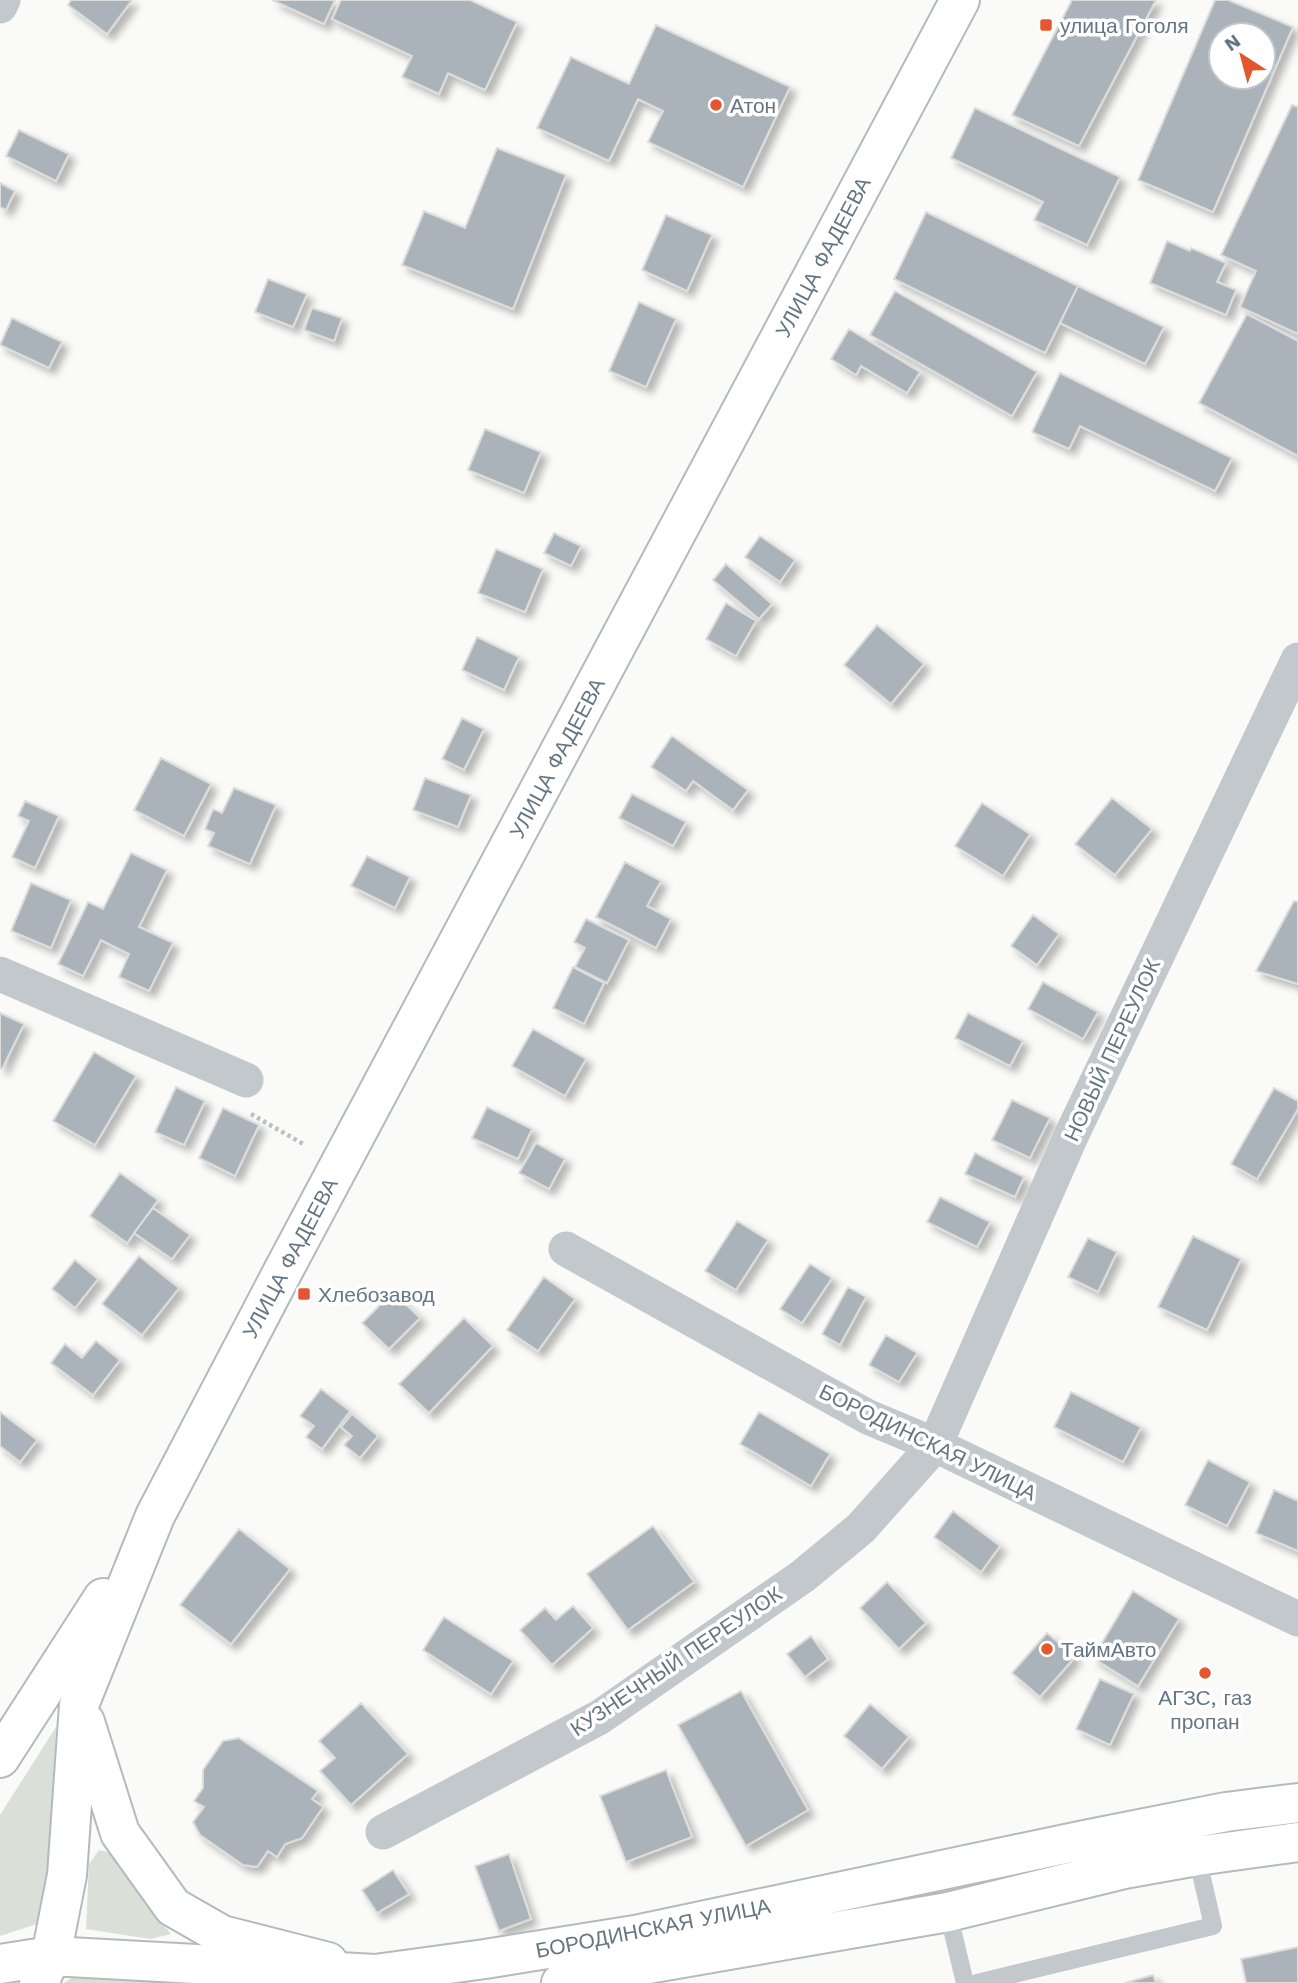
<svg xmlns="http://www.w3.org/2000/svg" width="1298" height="1983" font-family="'Work Sans',sans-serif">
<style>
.green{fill:#dadfd7}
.building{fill:#aab3b9;stroke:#dcdcda;stroke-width:2;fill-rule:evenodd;filter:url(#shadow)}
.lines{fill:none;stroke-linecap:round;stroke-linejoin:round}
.secondary-casing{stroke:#b3babf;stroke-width:42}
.primary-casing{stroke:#b5babe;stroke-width:42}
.path{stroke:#bbbfc2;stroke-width:4.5;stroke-dasharray:3.5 3.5;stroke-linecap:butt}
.service{stroke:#c3c8cc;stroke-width:18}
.minor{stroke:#c3c8cc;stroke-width:35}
.secondary{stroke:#fff;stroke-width:38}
.primary{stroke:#fff;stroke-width:38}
.poi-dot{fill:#e4572e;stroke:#fff;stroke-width:2.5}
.labels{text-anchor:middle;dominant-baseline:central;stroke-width:7;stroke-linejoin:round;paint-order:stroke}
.poi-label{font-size:21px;fill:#657683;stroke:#fff;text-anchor:start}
.street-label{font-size:21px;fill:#657683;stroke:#fff}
</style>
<defs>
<filter id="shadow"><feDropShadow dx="6" dy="6" stdDeviation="3.5" flood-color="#0004"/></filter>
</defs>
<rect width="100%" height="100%" fill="#fafaf8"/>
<!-- green -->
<path class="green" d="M56,1727L53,1851L40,1923L0,1936V1815Z
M99,1850L112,1853L134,1888L171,1934L150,1939L86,1929L89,1864Z
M76,1975L183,1983H64Z"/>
<!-- building -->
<path class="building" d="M71,0H132L107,34L68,5Z
M272,0H335L324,24Z
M341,0H470L517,22L485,90L448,73L439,94L402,77L412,56L332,19Z
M1072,0H1156L1079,146L1012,115Z
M1215,0H1228L1293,27L1213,212L1138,180ZM1221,35H1263V77H1221Z
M656,25L790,87L743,187L648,142L663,111L638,99L609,161L537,128L571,57L629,84Z
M1292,105L1298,107V334L1240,307L1256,271L1221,255Z
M975,108L1120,177L1087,245L1034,220L1043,202L951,158Z
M19,130L69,154L56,181L6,156Z
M497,148L566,175L513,309L402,265L424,211L465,228Z
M0,183L15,191L6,210L0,207Z
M926,212L1078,286L1045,353L894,279Z
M666,215L712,235L687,291L642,270Z
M1167,241L1190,251L1191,248L1226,263L1217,282L1236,290L1226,315L1150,283Z
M268,279L307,294L293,327L255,312Z
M1078,286L1164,327L1145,364L1060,323Z
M895,291L1037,372L1012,416L870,335Z
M639,302L676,319L646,387L609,371Z
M312,308L342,318L334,341L304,330Z
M1247,314L1298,341V456L1199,403Z
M12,318L62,342L49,368L0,345Z
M849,329L920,372L907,393L861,366L856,375L831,359Z
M1060,373L1232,458L1215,491L1080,426L1069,449L1032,432Z
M485,429L541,452L524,493L468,470Z
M554,533L581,546L571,566L544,553Z
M760,536L795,560L780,582L745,557Z
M496,549L543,569L525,612L478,593Z
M726,564L772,604L759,619L713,580Z
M726,603L756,621L736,656L706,639Z
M877,625L924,664L891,704L844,665Z
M477,637L519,657L504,690L462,670Z
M462,718L484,729L464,770L442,759Z
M672,736L748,790L733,810L693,781L686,791L651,767Z
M161,758L211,784L184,836L134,810Z
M425,778L471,795L458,827L413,810Z
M234,788L276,805L250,864L208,846L214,833L205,829L213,809L222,813Z
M632,794L686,822L673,846L619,818Z
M1112,798L1152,829L1115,875L1075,844Z
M25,801L59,816L35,868L12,857L29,821L18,816Z
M982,803L1030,834L1003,876L955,846Z
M131,853L167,870L139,927L173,943L149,991L119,977L129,954L101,940L83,976L58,964L88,902L103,909Z
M367,856L410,877L395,908L351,886Z
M625,862L661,881L647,906L671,919L656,948L596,917Z
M31,883L71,900L51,948L11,931Z
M1294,901L1298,902V984L1256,971Z
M1033,915L1059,934L1037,965L1011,946Z
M586,919L629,940L607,983L575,967L585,948L574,942Z
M573,967L604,983L584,1024L553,1008Z
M1043,982L1098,1012L1083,1039L1028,1009Z
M0,1013L24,1024L2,1069L0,1068Z
M968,1013L1023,1041L1010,1066L955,1038Z
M533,1029L586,1059L565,1096L512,1066Z
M94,1052L136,1076L95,1145L53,1121Z
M176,1087L205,1101L184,1145L155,1132Z
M1274,1088L1298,1101V1109L1257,1179L1231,1164Z
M1012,1100L1050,1118L1030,1158L992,1140Z
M487,1107L532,1129L518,1159L472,1138Z
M223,1108L259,1125L235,1176L199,1158Z
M536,1143L565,1159L549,1189L519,1173Z
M975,1153L1024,1177L1015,1197L965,1174Z
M120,1173L158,1200L127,1243L90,1216Z
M940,1197L990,1222L977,1247L927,1222Z
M153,1208L190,1235L172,1259L134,1233Z
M737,1221L768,1240L736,1290L705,1271Z
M1193,1236L1241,1259L1207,1330L1158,1307Z
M1088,1238L1117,1252L1098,1292L1068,1277Z
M139,1256L179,1288L142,1335L102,1304Z
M75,1260L98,1279L75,1308L52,1289Z
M810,1264L832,1278L802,1323L780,1309Z
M544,1277L575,1299L538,1351L507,1330Z
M848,1287L866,1297L840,1345L822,1334Z
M393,1292L420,1318L389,1349L362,1323Z
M464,1318L493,1346L429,1413L399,1384Z
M886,1335L917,1353L899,1382L869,1365Z
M96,1341L120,1360L93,1395L51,1363L65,1344L82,1358Z
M321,1389L350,1411L322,1449L306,1437L314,1426L300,1416Z
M1071,1392L1141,1427L1123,1462L1054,1427Z
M0,1412L37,1440L20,1462L0,1446Z
M759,1412L830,1454L811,1486L740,1444Z
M352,1414L378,1436L360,1458L344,1445L352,1436L341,1427Z
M1208,1460L1250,1482L1227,1526L1185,1505Z
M1274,1490L1298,1501V1551L1256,1533Z
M953,1511L1000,1546L981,1572L934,1537Z
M653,1526L694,1582L628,1630L587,1574Z
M239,1529L290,1569L231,1644L180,1605Z
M887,1582L926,1623L899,1649L860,1608Z
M1133,1591L1179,1619L1138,1686L1093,1658Z
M573,1606L593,1628L552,1665L520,1630L545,1608L556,1620Z
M444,1617L513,1661L491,1694L423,1650Z
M1047,1633L1075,1657L1040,1697L1012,1673Z
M811,1636L828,1659L805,1677L787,1654Z
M1100,1679L1134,1694L1110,1745L1076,1729Z
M741,1691L808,1810L746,1846L678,1725Z
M361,1703L408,1754L351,1805L320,1771L335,1758L319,1741Z
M870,1704L909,1737L882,1769L844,1736Z
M239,1738L318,1791L312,1799L323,1807L302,1838L285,1844L277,1857L268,1851L257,1867L243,1865L200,1835L193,1822L204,1807L194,1801L203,1788V1770L223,1741Z
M666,1770L692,1837L626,1862L600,1796Z
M509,1854L531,1919L499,1931L475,1866Z
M393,1870L409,1894L377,1913L362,1890Z
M1298,1947V1983H1246L1241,1959Z
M1153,1975L1156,1983H1125Z"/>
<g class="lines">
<!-- secondary casing -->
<g class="secondary-casing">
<path id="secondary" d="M85,1722L120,1833L173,1907L222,1935L328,1962
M0,1758L103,1598
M39,1983L51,1956L67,1875L79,1705L155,1516L282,1273L960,0"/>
</g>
<!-- primary casing -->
<g class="primary-casing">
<path id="primary" d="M0,1964L51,1956L375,1974L485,1959L635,1935L1089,1839L1226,1812L1298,1803
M561,1983L648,1964L948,1912L1124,1869L1197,1856L1298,1842"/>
</g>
<!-- path -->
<path class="path" d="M251,1114L305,1145"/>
<!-- service -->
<path class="service" d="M948,1912L965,1983
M977,1983L1213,1926L1197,1856"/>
<!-- minor -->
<path class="minor" d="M0,6L3,0
M0,974L246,1080
M566,1249L868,1417L935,1445L1298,1619
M383,1832L600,1717L803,1576L861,1528L935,1445L1072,1134L1298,660"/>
<!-- secondary -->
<use href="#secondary" class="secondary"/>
<!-- primary -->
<use href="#primary" class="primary"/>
</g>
<!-- markers -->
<g class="poi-dot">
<rect x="1039" y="18" width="14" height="14" rx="3.5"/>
<circle cx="716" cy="105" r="7"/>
<rect x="297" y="1287" width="14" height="14" rx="3.5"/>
<circle cx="1047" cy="1649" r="7"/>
<circle cx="1205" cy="1673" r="7"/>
</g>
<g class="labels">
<!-- poi labels -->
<g class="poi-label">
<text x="1060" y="25">улица Гоголя</text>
<text x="730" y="105">Атон</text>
<text x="318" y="1294">Хлебозавод</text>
<text x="1061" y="1649">ТаймАвто</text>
<text x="1205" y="1697" text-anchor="middle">АГЗС, газ<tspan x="1205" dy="24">пропан</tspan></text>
</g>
<!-- street labels -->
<g class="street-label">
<text transform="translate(823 257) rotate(-62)">УЛИЦА ФАДЕЕВА</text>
<text transform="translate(557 758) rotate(-62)">УЛИЦА ФАДЕЕВА</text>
<text transform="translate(1112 1050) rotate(-65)">НОВЫЙ ПЕРЕУЛОК</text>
<text transform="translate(290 1258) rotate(-62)">УЛИЦА ФАДЕЕВА</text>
<text transform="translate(928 1442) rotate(26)">БОРОДИНСКАЯ УЛИЦА</text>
<text transform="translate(676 1661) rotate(-34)">КУЗНЕЧНЫЙ ПЕРЕУЛОК</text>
<text transform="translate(653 1928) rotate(-11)">БОРОДИНСКАЯ УЛИЦА</text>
</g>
</g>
<!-- north arrow -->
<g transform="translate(1242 56) rotate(324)"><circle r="33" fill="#ffffff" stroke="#c1c8cd" stroke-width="2"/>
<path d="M0-5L12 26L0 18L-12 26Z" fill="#e4572e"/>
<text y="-10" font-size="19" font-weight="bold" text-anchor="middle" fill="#657683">N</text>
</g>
</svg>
